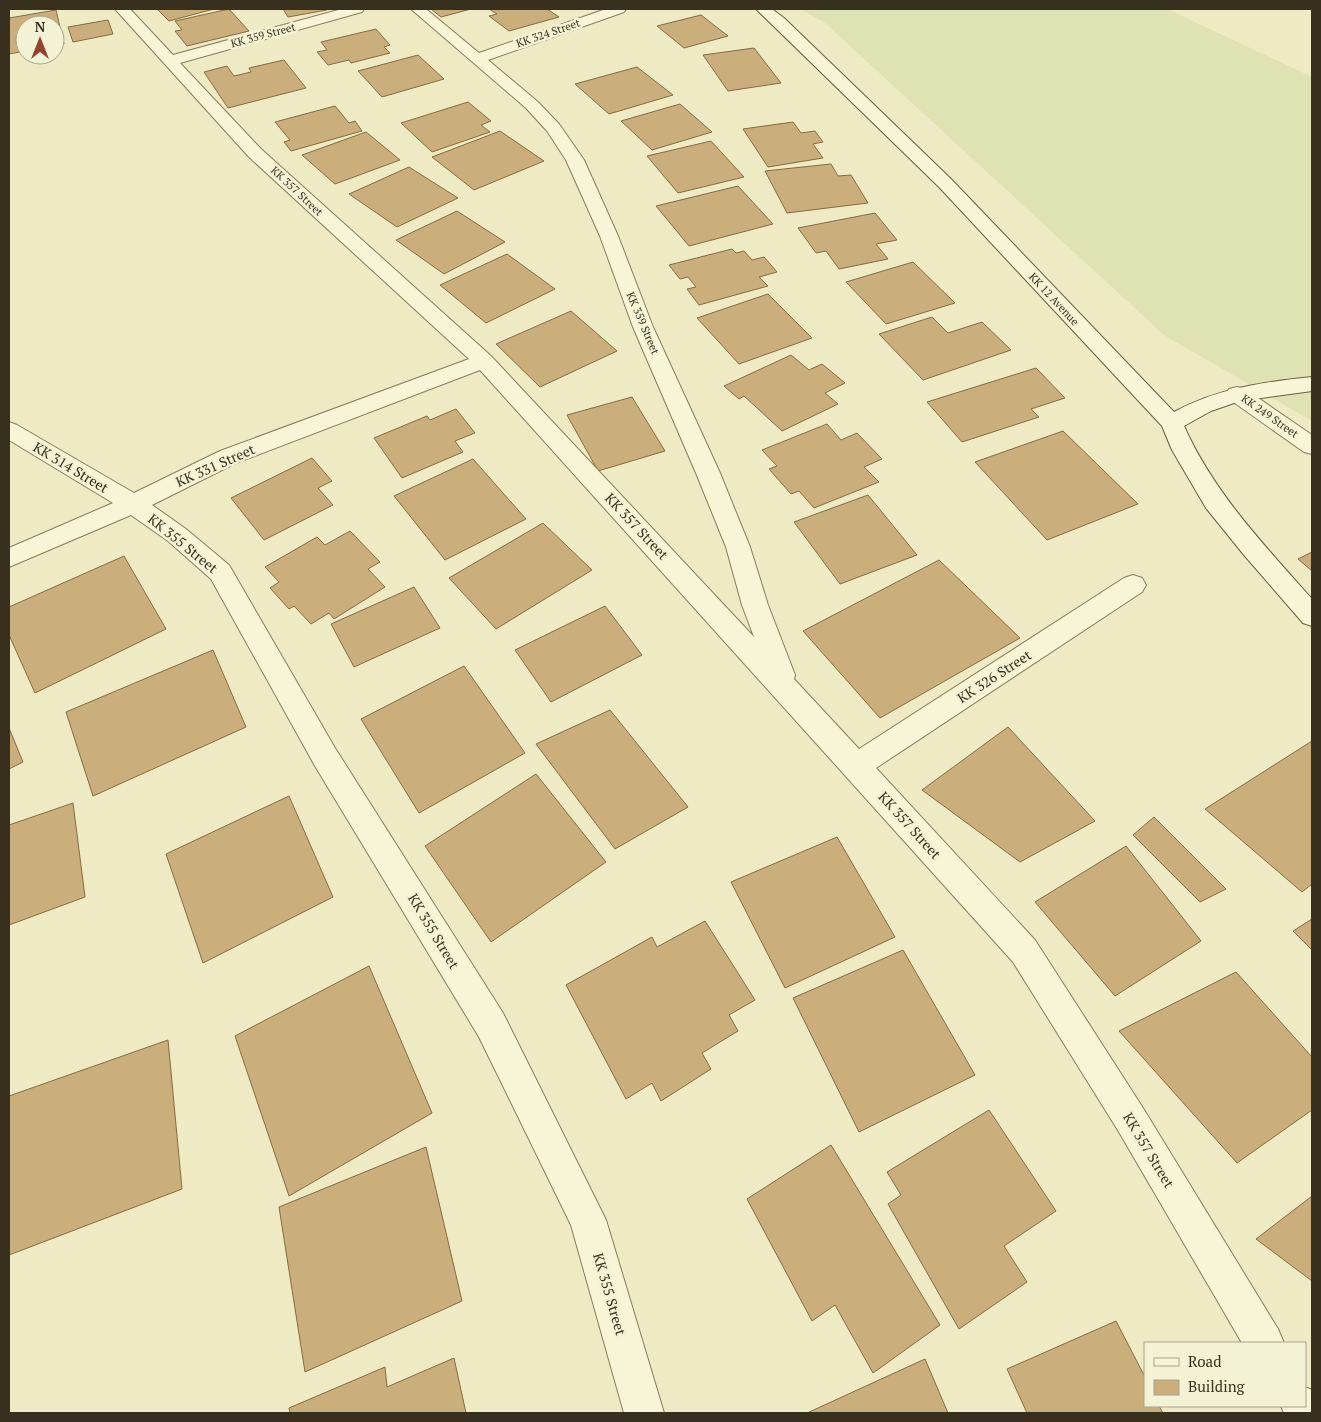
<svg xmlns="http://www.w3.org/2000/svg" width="1321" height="1422" font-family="'PT Serif',serif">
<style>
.farmland{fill:#dfe2b2}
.building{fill:#caae7b;stroke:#856c42}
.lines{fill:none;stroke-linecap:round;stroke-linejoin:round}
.minor-casing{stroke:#877c5b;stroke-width:2}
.secondary-casing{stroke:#695d3e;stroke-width:2}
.minor{fill:#f8f5d7;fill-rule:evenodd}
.secondary{fill:#f8f5d7;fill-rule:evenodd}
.labels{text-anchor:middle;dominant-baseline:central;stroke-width:5;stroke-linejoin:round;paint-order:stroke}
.far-street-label{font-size:11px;fill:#37301f;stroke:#f4f2d4}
.street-label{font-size:14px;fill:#37301f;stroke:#f4f2d4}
</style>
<rect width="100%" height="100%" fill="#edeac4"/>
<!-- farmland -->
<path class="farmland" d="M800,9H1167L1312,77V421L1164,335L824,22Z"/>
<!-- building -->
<path class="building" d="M157,9H214L169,21Z
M229,9L249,31L187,46L175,31L182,30L175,21Z
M283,9H326L327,10L288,17Z
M431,9H471L441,17Z
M489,9H547L559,17L509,31L489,16L497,14Z
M56,10L64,44L55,46V25H25V51L9,54V18Z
M701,15L728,36L684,48L657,26Z
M108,20L113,34L73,42L68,27Z
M376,29L390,45L384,47L390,53L351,63L349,60L328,65L317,52L327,50L321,42Z
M754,48L781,83L728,91L703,55Z
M418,55L444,79L382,97L358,71Z
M284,60L306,88L228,108L204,72L227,66L234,76L251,72L249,68Z
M637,67L673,95L609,114L575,84Z
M468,102L491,121L481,125L490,132L432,152L401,123Z
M680,104L712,132L652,150L621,121Z
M335,106L349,123L355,121L362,131L291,151L284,142L290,140L275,122Z
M793,122L801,133L815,131L823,142L813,144L823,158L768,167L743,129Z
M500,131L544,161L474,190L432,157Z
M366,132L400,160L335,184L302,155Z
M711,141L744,177L678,193L647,156Z
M831,164L838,176L851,175L868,203L787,213L765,171Z
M409,167L458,198L397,227L349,194Z
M738,186L773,224L689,246L656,206Z
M457,211L505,242L444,274L396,240Z
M875,213L897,240L876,244L888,259L839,269L826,251L816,253L798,228Z
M732,249L736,253L744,251L752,260L764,257L777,272L759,277L768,286L699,305L687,289L696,287L688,277L680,279L669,265Z
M507,254L555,289L486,323L440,285Z
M913,262L955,303L886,324L846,282Z
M768,294L812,338L739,364L697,318Z
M571,311L617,351L540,387L496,344Z
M932,317L948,333L982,322L1011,350L923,380L879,334Z
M791,355L809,370L822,364L845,383L825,393L838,404L782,431L744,396L739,399L724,386Z
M1036,368L1065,398L1031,409L1039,417L962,442L927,402Z
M632,397L665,451L598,471L567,415Z
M456,409L475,433L455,441L463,452L402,478L374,438L427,416L430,420Z
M827,424L841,440L857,433L882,459L864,467L879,482L814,508L799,491L791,494L769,469L777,466L762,450Z
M1063,431L1138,504L1047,540L975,462Z
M312,458L332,481L318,488L333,505L264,540L231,498Z
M473,459L526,519L445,560L394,496Z
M868,495L917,555L840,584L794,522Z
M543,523L592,570L496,629L449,578Z
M350,531L380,562L368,569L385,587L334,619L329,613L311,624L294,606L289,609L270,588L279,582L265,567L317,537L325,545Z
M1312,552V571L1298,559Z
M124,556L166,629L35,693L9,635V607Z
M939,560L1020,638L880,718L803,631Z
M414,587L440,628L354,667L331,624Z
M605,606L642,655L551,702L515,650Z
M213,650L246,727L93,796L66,712Z
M464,666L525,753L419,813L361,719Z
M610,710L688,807L615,849L536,744Z
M1008,727L1095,821L1020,862L922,790Z
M9,728L23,762L9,769Z
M1312,741V884L1302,892L1205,809Z
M536,774L606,862L491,942L425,846Z
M289,796L333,897L203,963L166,854Z
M73,803L85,897L9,925V825Z
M1154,817L1226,889L1200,902L1133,835Z
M837,837L895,937L785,988L731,882Z
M1126,846L1201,941L1115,996L1035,902Z
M1312,919V950L1293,931Z
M705,921L755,1000L729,1015L738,1031L702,1053L711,1069L661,1101L652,1083L626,1099L566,985L652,937L657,947Z
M903,950L975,1075L859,1132L793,998Z
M369,966L432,1113L289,1196L235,1036Z
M1236,972L1312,1057V1110L1237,1163L1119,1031Z
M168,1040L182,1189L9,1255V1096Z
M989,1110L1056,1211L1004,1246L1027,1282L959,1329L888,1204L901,1195L887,1172Z
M831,1145L940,1325L873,1373L835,1305L812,1321L747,1199Z
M426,1147L462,1301L305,1372L279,1207Z
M1312,1196V1281L1256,1239Z
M1116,1321L1145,1377V1406H1159L1163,1413H1027L1007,1369Z
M454,1358L466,1413H290L289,1408L385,1367L387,1387Z
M925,1359L948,1413H807Z"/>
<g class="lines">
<!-- minor casing -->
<g class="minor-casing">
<path id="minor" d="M115,9H130L173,55L342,9H364L362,12L180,63L261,149L491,356L754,637L742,605L726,547L696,473L633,327L600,236L566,160L547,131L526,108L411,9H426L479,53L606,9H626L624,12L488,60L538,102L559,124L584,160L618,236L653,327L720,473L750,547L768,605L795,675L794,679L859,749L1124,578L1133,575L1142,578L1146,585L1142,592L876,768L1035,940L1143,1108L1278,1329L1284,1343H1242L1119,1132L1013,962L480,370L236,463L152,505L186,529L229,565L335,748L503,1013L606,1220L664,1413H624L571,1225L479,1037L315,766L211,579L168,541L131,515L9,567V548L113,503L9,440V422L17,425L134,493L220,451L469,359L249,157Z
M1237,387L1245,389L1312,435V454L1304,452L1229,399L1226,394L1229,389Z
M1305,1387L1312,1390V1413H1284L1281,1406H1305Z"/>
</g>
<!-- secondary casing -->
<g class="secondary-casing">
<path id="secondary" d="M756,9H772L784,18L951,179L1174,412C1218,388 1264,382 1312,377V391L1240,401L1211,411L1184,426C1214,493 1264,545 1312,599V626L1303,623L1244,555L1206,508L1172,450L1162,426L939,187Z"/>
</g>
<!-- minor -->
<use href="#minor" class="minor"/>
<!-- secondary -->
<use href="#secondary" class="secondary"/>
</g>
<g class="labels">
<!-- far-street labels -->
<g class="far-street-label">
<text transform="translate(548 33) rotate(-19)">KK 324 Street</text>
<text transform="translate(263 35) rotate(-15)">KK 359 Street</text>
<text transform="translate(297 191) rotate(43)">KK 357 Street</text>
<text transform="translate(1054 299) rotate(47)">KK 12 Avenue</text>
<text transform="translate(643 323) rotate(67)">KK 359 Street</text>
<text transform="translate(1270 416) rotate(35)">KK 249 Street</text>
</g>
<!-- street labels -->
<g class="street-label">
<text transform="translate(215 465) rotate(-24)">KK 331 Street</text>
<text transform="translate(71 467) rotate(31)">KK 314 Street</text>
<text transform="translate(637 526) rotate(47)">KK 357 Street</text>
<text transform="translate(183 543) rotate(39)">KK 355 Street</text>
<text transform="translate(994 676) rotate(-33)">KK 326 Street</text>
<text transform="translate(910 825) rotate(48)">KK 357 Street</text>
<text transform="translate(434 931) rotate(59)">KK 355 Street</text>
<text transform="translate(1149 1150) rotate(59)">KK 357 Street</text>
<text transform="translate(610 1294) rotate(74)">KK 355 Street</text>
</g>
</g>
<!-- border -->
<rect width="1321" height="1422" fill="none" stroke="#37301f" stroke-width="20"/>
<!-- legend -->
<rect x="1144" y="1342" width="162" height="65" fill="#f4f2d4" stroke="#a8a48c"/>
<rect x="1154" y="1358" width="25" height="8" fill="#f8f5d7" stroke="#a8a48c"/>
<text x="1188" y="1367" font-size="15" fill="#37301f">Road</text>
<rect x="1154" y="1380" width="25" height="15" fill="#caae7b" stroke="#a8a48c"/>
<text x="1188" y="1392" font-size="15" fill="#37301f">Building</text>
<!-- north arrow -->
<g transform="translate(40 40)"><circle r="24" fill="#f4f2d4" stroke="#a8a48c"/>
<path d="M0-4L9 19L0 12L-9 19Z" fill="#94432d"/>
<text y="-8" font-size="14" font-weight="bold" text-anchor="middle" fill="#37301f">N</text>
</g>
</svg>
